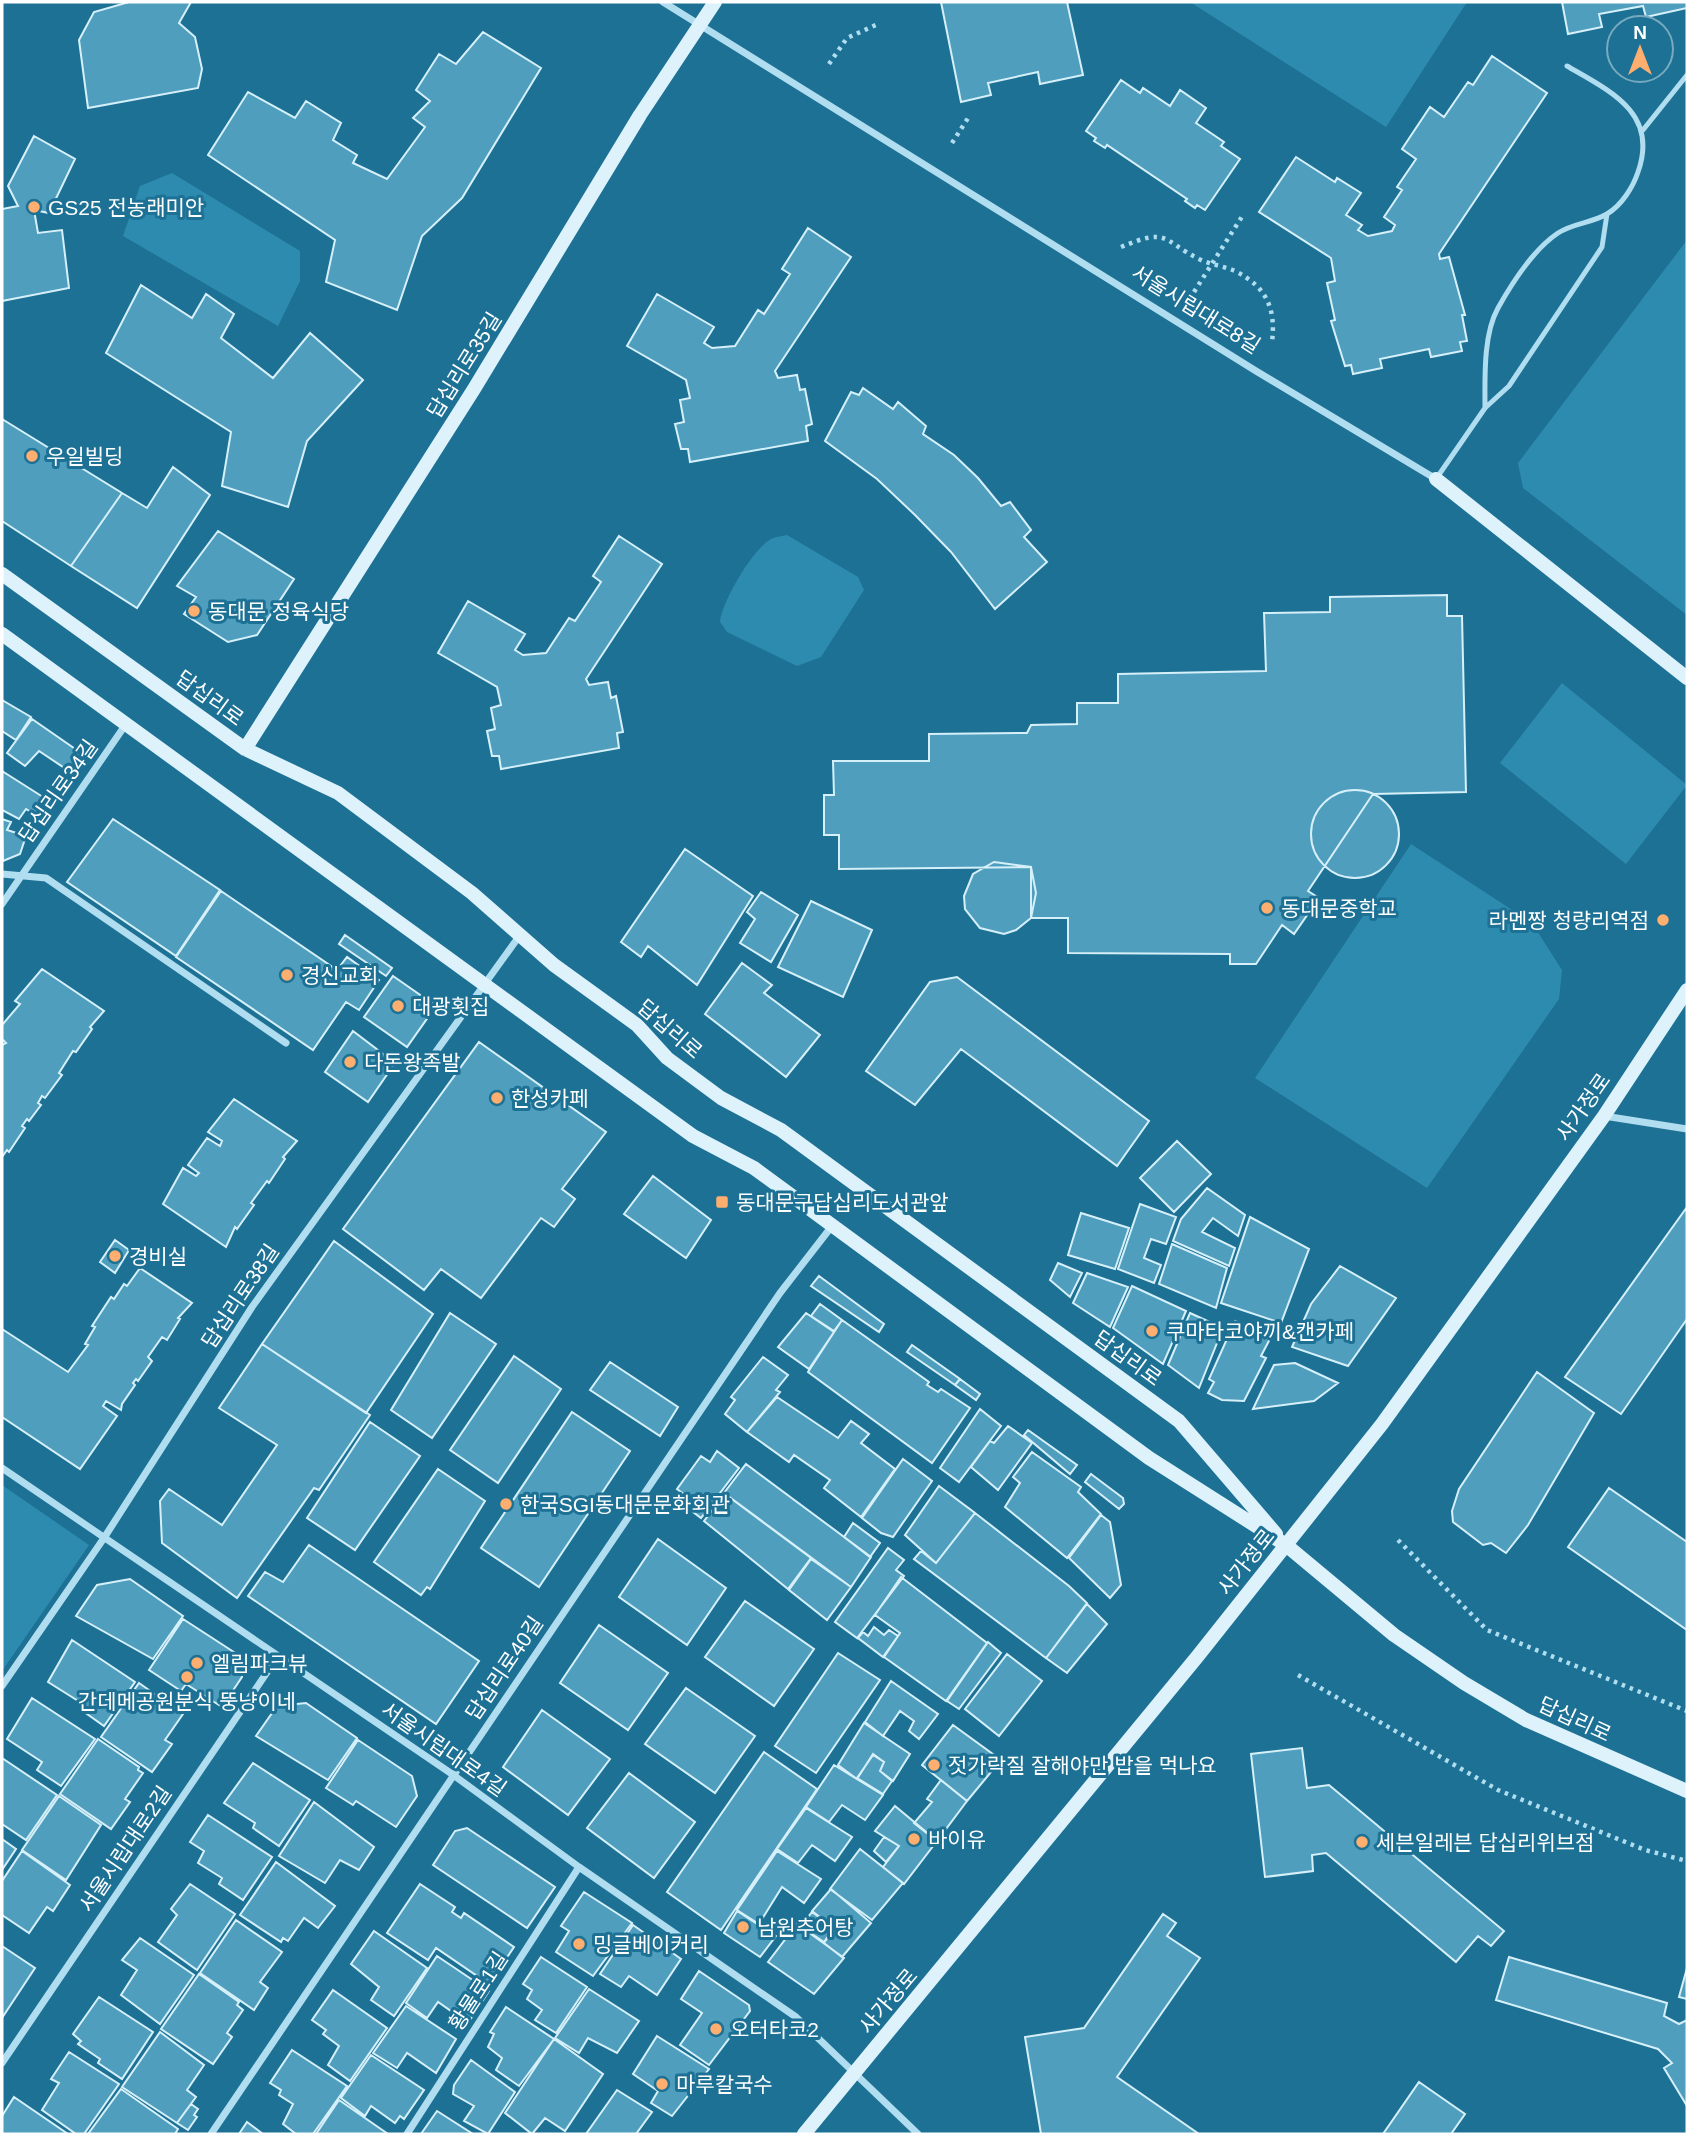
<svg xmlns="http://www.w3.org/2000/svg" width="1689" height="2136" font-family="Arial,'Noto Sans KR',sans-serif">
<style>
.green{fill:#2e8bb0}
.building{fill:#4f9ebe;stroke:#d6f0fa;stroke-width:2}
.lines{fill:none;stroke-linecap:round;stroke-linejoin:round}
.path{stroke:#b0ddef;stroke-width:4.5;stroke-dasharray:3.5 5;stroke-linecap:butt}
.lane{stroke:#b0ddef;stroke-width:5}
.street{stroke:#b0ddef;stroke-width:7}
.secondary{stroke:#ddf2fb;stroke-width:14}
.poi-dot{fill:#feaf6f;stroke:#1d7195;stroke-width:2.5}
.labels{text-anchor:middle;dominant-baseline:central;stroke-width:6;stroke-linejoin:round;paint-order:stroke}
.poi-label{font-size:21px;fill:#fff;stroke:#1d7195;text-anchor:start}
.street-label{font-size:21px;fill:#fff;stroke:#1d7195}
</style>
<rect width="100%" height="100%" fill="#1d7195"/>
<!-- green -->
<path class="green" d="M1190,2H1467L1386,127Z
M172,173L300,251V281L278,326L123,236L140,186Z
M1687,240V615L1523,488L1518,463Z
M787,535L858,577L864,590L821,657L797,666L727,632L720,622C722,602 752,550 771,539C775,537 782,536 787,535Z
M1562,683L1687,785L1626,864L1500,763Z
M1411,844L1532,923L1562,970L1559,999L1427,1188L1255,1078Z
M2,1485L89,1545L2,1671Z"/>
<!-- building -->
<path class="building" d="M129,2H191L179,23L195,37L202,69L198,88L88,108L79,40L94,12Z
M941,2H1067L1083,75L1040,84L1038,72L988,83L991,95L961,102Z
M1562,2H1687V8L1646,17L1643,6L1599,14L1602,27L1568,34Z
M483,32L541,68L462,198L422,236L397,310L326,282L335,240L208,155L248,92L295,118L306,101L341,123L333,140L357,155L353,163L387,179L425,127L413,118L430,101L416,90L439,54L456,64Z
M1492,56L1547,93L1439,254L1440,259L1449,257L1465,315H1462L1467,341L1460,342L1462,351L1431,357L1429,349L1380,359L1382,368L1353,374L1351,365L1345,366L1331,321L1335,320L1327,283L1335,281L1331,258L1259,212L1296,157L1335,182L1337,178L1361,193L1346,215L1362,225L1358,230L1368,236L1392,231L1395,225L1384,217L1402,190L1397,187L1416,159L1402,149L1430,107L1444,117L1468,82L1473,85Z
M1121,80L1140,93L1143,88L1170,106L1180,90L1206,108L1196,123L1224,142L1221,146L1240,159L1205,210L1197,205L1195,208L1185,201L1187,199L1107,145L1105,148L1094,141L1096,138L1086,131Z
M34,136L75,159L49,213L34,210L38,233L62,230L69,288L2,301V209L18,206L8,186Z
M808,228L851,257L775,371L778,378L797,375L800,390L805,389L812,424L806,426L808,441L690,462L688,449H681L675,424L684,422L680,400L690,398L686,380L627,346L657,294L714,327L704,343L712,348L735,346L758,310L764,314L790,274L782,269Z
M141,285L192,318L206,294L234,314L221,338L273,378L310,333L363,380L307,441L288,507L222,486L231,432L106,353Z
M863,388L893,409L898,402L926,426L923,434L954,455L978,478L1001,506L1010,502L1031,530L1024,537L1047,562L995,609L951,552L915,515L877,479L825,441L851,392L859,395Z
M2,419L122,493L71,566L2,521Z
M173,467L210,495L137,608L71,566L122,493L147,508Z
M218,531L294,579L257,635L228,642L184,614L196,597L177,586Z
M619,536L662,564L586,679L589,685L608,682L611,698L616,696L623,732L617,733L619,748L501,769L499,756H492L487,731L495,729L491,708L501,705L497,687L438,653L468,601L525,634L515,650L523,655L546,653L569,618L575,621L601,582L593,576Z
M1447,595V616H1462L1466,792L1373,794L1308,891L1319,898L1294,934L1282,925L1256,964H1230V954L1068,953V918H1031V867L839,869V835H824V795H834L833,761H929V734L1027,733L1031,725L1077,724V703H1118V674L1266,671L1264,613L1330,612V597Z
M2,700L31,717L16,740L2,731Z
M32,719L81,753L69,771L39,751L25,766L7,753Z
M2,771L43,797L46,812L41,818L26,809L19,819L2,810Z
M1311 834a44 44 0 1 1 88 0a44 44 0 1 1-88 0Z
M2,819L11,822L7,830L26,836L20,854L3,861Z
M113,819L220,890L176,956L67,882Z
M685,849L753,896L697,985L648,946L641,957L621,942Z
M994,862L1031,867L1036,893L1031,918L1016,930L1004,934L980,928L965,909L964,896L973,874Z
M221,891L337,970L347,957L379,980L359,1010L346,1002L313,1050L176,957Z
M761,892L798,915L771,962L740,943L755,919L747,912Z
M811,901L872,930L843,997L778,967Z
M345,935L392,968L386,976L339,944Z
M742,963L772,985L764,993L820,1035L786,1077L705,1014Z
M42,969L104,1011L90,1027L92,1029L76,1052L73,1051L59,1073L62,1075L45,1098L42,1096L38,1103L41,1105L29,1121L27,1119L22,1126L25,1128L9,1152L7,1150L2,1157V1045L6,1043L2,1039V1025L20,1004L15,1001Z
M393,976L436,1006L407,1047L364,1017Z
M957,977L1149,1121L1117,1166L961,1049L915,1105L866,1071L930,982Z
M353,1031L395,1063L368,1102L325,1072Z
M479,1042L606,1132L562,1189L575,1199L554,1227L541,1218L481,1298L441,1269L424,1290L343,1229Z
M234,1099L297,1141L283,1157L285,1159L269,1183L267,1181L251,1203L254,1205L237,1229L235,1227L226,1247L163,1204L183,1168L196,1176L199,1173L188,1165L207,1138L220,1146L222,1141L208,1132Z
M1177,1141L1211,1174L1174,1212L1140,1178Z
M653,1176L711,1220L686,1258L624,1214Z
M1207,1188L1245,1215L1238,1236L1213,1218L1202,1232L1235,1248L1229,1266L1173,1241L1181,1219Z
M1140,1204L1176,1217L1166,1244L1151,1239L1144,1258L1161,1265L1154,1283L1118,1269Z
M1687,1207V1319L1621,1414L1565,1377Z
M1081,1213L1129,1228L1115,1269L1068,1255Z
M1250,1217L1309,1249L1281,1323L1221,1303Z
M115,1240L129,1250L115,1273L100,1262Z
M334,1241L433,1314L366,1413L262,1344Z
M1172,1244L1227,1268L1216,1308L1159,1284Z
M1058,1263L1082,1273L1070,1297L1050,1280Z
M1340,1266L1396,1298L1348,1366L1292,1347L1311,1304Z
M140,1268L192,1303L178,1318L180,1319L167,1340L162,1337L148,1357L152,1361L138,1381L136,1379L133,1383L135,1385L122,1404L121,1410L106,1401L103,1406L117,1416L80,1469L2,1417V1329L68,1372L88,1345L85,1344L95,1327L92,1326L111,1297L114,1299L124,1284L127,1286Z
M1087,1273L1128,1287L1110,1327L1073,1303Z
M819,1276L884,1324L879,1332L811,1286Z
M1132,1286L1186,1311L1163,1364L1113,1328Z
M820,1304L842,1320L834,1331L811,1316Z
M450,1313L496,1344L432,1438L391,1410Z
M806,1313L834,1332L809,1369L778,1347Z
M1190,1313L1223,1328L1199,1388L1168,1365Z
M842,1320L929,1382L927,1385L938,1392L941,1389L970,1408L932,1463L808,1372Z
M1235,1321L1272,1335L1261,1356L1266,1358L1244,1401L1222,1400L1208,1393L1214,1382L1209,1379Z
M262,1344L370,1415L319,1490L314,1488L237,1598L162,1543L160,1501L169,1489L222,1525L277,1445L219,1408Z
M912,1345L960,1379L955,1385L907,1352Z
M514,1356L561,1389L498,1483L450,1450Z
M763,1357L788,1375L776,1390L780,1392L747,1432L725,1414L735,1400L731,1397Z
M610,1362L678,1407L660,1436L590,1390Z
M1295,1363L1338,1383L1314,1401L1253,1409L1274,1365Z
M1537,1372L1594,1413L1528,1525L1506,1553L1491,1543L1483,1545L1453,1522L1452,1511L1459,1489Z
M960,1379L980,1394L976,1400L955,1385Z
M777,1397L838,1438L851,1421L869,1434L861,1443L895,1469L861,1517L824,1488L830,1480L794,1455L789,1462L747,1432Z
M980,1409L1001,1426L959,1482L940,1468Z
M572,1412L630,1451L539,1587L481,1548Z
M370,1422L420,1456L355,1550L307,1518Z
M1008,1426L1032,1443L998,1490L971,1467L990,1441L994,1443Z
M1028,1430L1077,1465L1070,1474L1024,1435Z
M717,1451L739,1468L701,1518L680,1502L685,1495L677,1489L701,1456L710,1462Z
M1032,1452L1081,1487L1078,1492L1101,1514L1067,1558L1005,1507L1020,1483L1013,1477Z
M903,1459L932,1481L893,1537L881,1533L862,1518Z
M746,1464L871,1557L851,1587L724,1493Z
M438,1469L485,1501L430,1589L427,1587L421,1595L374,1562Z
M1091,1474L1123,1498L1124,1504L1119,1509L1085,1482Z
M939,1486L975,1513L936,1563L905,1535Z
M1609,1488L1687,1542V1630L1568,1547Z
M725,1494L811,1558L788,1589L704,1521Z
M975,1513L1069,1586L1087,1603L1046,1658L914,1559L921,1551L936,1563Z
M1101,1515L1110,1522L1121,1585L1110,1598L1069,1558Z
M853,1523L880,1543L870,1557L844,1537Z
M658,1539L726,1588L687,1645L619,1597Z
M309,1545L479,1661L436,1724L248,1596L265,1572L283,1582Z
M888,1548L904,1560L896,1570L904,1576L857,1638L835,1622Z
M811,1559L851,1587L827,1620L789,1590Z
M901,1577L987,1643L946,1701L884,1657L900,1633L875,1615Z
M130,1579L183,1616L153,1659L76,1616L97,1585Z
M745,1601L814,1649L774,1706L705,1657Z
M1087,1604L1107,1624L1067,1673L1046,1658Z
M183,1619L240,1656L242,1677L222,1707L186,1684L181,1691L149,1670Z
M599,1625L668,1673L628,1730L560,1683Z
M874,1627L884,1635L889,1630L898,1636L883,1657L858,1638L863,1632L868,1636Z
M72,1640L135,1682L104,1726L80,1709L83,1704L48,1682Z
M988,1642L1001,1653L959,1709L947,1701Z
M838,1653L880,1680L816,1773L775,1746Z
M1007,1654L1042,1681L999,1736L965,1709Z
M891,1681L938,1714L919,1739L909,1731L914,1721L900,1711L883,1736L865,1722Z
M139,1683L183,1714L165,1740L172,1744L152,1772L101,1737Z
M686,1688L755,1736L715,1793L645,1744Z
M32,1698L95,1739L61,1786L37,1770L42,1762L7,1739Z
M306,1703L357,1738L328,1780L256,1736L277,1706Z
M542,1710L610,1759L568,1815L503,1767Z
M864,1723L910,1754L893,1781L880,1771L884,1762L873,1754L857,1779L838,1765Z
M953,1725L1001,1760L967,1801L922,1765Z
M98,1739L139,1767L138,1770L143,1773L125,1799L130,1802L111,1829L60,1794Z
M358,1740L412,1776L417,1796L396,1827L356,1801L353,1805L326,1788Z
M1302,1748L1307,1788L1329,1785L1504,1931L1491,1946L1478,1936L1456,1962L1326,1853L1312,1855L1313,1871L1265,1877L1251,1754Z
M764,1752L817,1789L721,1930L667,1892Z
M873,1755L884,1762L880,1771L892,1781L883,1794L857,1778Z
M2,1758L57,1795L26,1840L2,1824Z
M253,1763L310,1800L279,1846L253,1828L255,1823L224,1803Z
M834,1765L883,1795L865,1820L842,1805L829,1822L806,1807Z
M629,1773L695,1822L654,1878L587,1828Z
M941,1780L967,1801L937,1841L914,1823L932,1802L927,1799Z
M59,1796L101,1825L66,1880L22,1850Z
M314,1802L374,1847L359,1870L340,1860L325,1883L279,1856Z
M895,1806L937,1841L904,1884L883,1867L899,1846L875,1831Z
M806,1808L852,1837L835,1861L812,1845L798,1863L777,1849Z
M208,1815L272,1857L243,1900L219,1884L222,1878L198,1863L204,1851L190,1842Z
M467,1828L555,1887L527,1928L433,1865L455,1831Z
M884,1837L899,1846L886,1862L874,1851Z
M2,1839L16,1849L2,1870Z
M860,1849L903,1883L872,1920L830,1889Z
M22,1851L70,1885L53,1911L47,1907L29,1933L2,1915V1881Z
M777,1851L821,1879L804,1903L782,1887L759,1924L737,1910Z
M276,1862L335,1906L318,1928L304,1918L288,1941L283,1938L281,1942L240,1915Z
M190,1884L235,1914L197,1970L158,1942L177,1915L171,1909Z
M420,1884L455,1907L452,1912L461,1918L464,1913L514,1947L489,1984L436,1948L428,1960L387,1933Z
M831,1889L871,1923L842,1957L824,1943L834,1928L812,1911Z
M584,1892L632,1923L593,1976L556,1952L569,1931L561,1926Z
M737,1911L776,1936L760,1957L724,1933Z
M812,1912L834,1928L824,1942L812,1934L819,1927L807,1918Z
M1163,1914L1176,1923L1167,1936L1200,1958L1117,2077L1199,2134H1041L1025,2037L1084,2028Z
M236,1920L282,1952L260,1982L268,1988L254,2010L200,1973Z
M797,1924L844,1958L814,1994L768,1962Z
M633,1925L681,1959L657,1995L629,1976L621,1987L600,1974Z
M374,1931L427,1968L394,2016L371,2000L379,1987L351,1964Z
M140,1938L194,1975L160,2024L121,1995L137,1970L122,1960Z
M2,1946L35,1968L2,2018Z
M437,1956L489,1991L468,2023L438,2002L427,2018L406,2003Z
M541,1957L587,1987L556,2033L535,2020L542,2010L527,1999L532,1990L523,1984Z
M1509,1957L1667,2003L1664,2016L1679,2024L1687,2020V2106L1664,2068L1672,2063L1658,2049L1496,2000Z
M1687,1968V1999L1679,1997Z
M699,1971L749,2005L750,2011L709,2065L680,2045L702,2013L681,1999Z
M199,1974L239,2002L237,2005L243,2010L227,2033L232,2037L213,2064L161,2029Z
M589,1989L639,2021L617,2053L588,2038L579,2053L555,2038Z
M333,1990L387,2028L350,2081L328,2065L339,2046L323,2034L326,2030L312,2020Z
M99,1997L153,2032L122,2079L98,2063L100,2059L78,2044L81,2041L73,2034Z
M406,2006L456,2039L436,2073L407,2053L397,2068L373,2053Z
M506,2007L554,2039L519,2086L496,2070L502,2058L488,2047L494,2034L490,2032Z
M160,2032L204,2065L187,2090L196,2097L177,2123L122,2087Z
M657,2036L709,2069L672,2116L651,2103L658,2091L633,2074Z
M554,2039L603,2074L565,2131L545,2118L532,2134L505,2113Z
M292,2050L347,2086L313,2134H296L283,2124L293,2104L279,2095L281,2090L270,2083Z
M69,2052L119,2084L84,2134H76L42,2110L59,2083L51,2079Z
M371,2055L424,2090L404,2119L400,2116L395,2123L371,2106L365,2116L341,2098Z
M471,2060L515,2092L488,2134L464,2121L474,2106L453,2094L454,2085Z
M1419,2082L1465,2114L1451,2134H1383Z
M121,2089L178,2129L175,2134H88Z
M617,2090L652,2112L636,2134H586Z
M14,2097L68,2134H2V2116Z
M339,2100L388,2134H316Z
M191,2104L198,2109L194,2115L197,2117L188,2130L177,2123Z
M437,2111L473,2134H421Z
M247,2122L263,2134H239Z"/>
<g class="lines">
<!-- path -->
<path class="path" d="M829,64L847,38L878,24
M952,143L970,115
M1121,247C1169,227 1161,240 1199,259C1211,265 1224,266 1235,271C1267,287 1276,309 1272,342
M1194,292L1243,215
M1398,1540L1487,1630L1687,1711
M1298,1675L1498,1790L1645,1850L1687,1861"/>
<!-- lane -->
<path class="lane" d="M1643,130L1687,75
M1485,408C1485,378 1483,335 1498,308C1512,283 1534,249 1558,233C1573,223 1592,223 1607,214C1622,205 1633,187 1638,172C1659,113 1610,91 1567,66
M1436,479L1485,408L1509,386L1602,247L1607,214"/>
<!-- street -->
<path class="street" d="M663,2L1256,371L1436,479
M2,874L46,878L286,1043
M2,904L126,724
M1604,1116L1687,1129
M2,1468L452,1774L579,1867L796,2017L918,2134
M2,1686L104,1538L252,1307L520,935
M2,2063L278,1656
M211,2134L780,1293L832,1226
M407,2134L579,1867"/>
<!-- secondary -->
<path class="secondary" d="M1436,479L1687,678
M2,574L245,749L338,793L472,893L554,965L637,1025L667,1058L721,1098L781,1130L1179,1421L1276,1534
M2,634L693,1136L754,1168L1149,1458L1286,1545L1394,1635L1464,1683L1526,1720L1687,1791
M245,749L474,389L640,115L715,2
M804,2134L1197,1657L1382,1424L1604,1116L1687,990"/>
</g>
<!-- markers -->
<g class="poi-dot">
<circle cx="34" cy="207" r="7"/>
<circle cx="32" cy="456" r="7"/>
<circle cx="194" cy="611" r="7"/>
<circle cx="1267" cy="908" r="7"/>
<circle cx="1663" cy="920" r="7"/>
<circle cx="287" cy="975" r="7"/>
<circle cx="398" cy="1006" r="7"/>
<circle cx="350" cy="1062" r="7"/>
<circle cx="497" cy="1098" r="7"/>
<rect x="715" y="1195" width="14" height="14" rx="3.5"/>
<circle cx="115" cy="1256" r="7"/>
<circle cx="1152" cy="1331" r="7"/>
<circle cx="506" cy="1504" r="7"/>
<circle cx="197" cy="1663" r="7"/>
<circle cx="187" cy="1677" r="7"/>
<circle cx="934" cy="1765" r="7"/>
<circle cx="914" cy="1839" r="7"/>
<circle cx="1362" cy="1842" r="7"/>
<circle cx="743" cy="1927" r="7"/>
<circle cx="579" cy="1944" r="7"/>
<circle cx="716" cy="2029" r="7"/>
<circle cx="662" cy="2084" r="7"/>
</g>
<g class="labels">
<!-- poi labels -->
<g class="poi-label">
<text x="48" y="207">GS25 전농래미안</text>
<text x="46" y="456">우일빌딩</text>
<text x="208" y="611">동대문 정육식당</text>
<text x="1281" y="908">동대문중학교</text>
<text x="1649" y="920" text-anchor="end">라멘짱 청량리역점</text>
<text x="301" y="975">경신교회</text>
<text x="412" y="1006">대광횟집</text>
<text x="364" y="1062">다돈왕족발</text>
<text x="511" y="1098">한성카페</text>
<text x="736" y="1202">동대문구답십리도서관앞</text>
<text x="129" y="1256">경비실</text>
<text x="1166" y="1331">쿠마타코야끼&amp;캔카페</text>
<text x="520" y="1504">한국SGI동대문문화회관</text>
<text x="211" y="1663">엘림파크뷰</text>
<text x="187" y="1701" text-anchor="middle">간데메공원분식 뚱냥이네</text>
<text x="948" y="1765">젓가락질 잘해야만 밥을 먹나요</text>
<text x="928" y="1839">바이유</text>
<text x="1376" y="1842">세븐일레븐 답십리위브점</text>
<text x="757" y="1927">남원추어탕</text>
<text x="593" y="1944">밍글베이커리</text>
<text x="730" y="2029">오터타코2</text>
<text x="676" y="2084">마루칼국수</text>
</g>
<!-- street labels -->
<g class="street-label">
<text transform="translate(1196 309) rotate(32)">서울시립대로8길</text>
<text transform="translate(464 365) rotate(-58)">답십리로35길</text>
<text transform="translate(210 698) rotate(36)">답십리로</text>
<text transform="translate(58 791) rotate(-55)">답십리로34길</text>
<text transform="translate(670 1029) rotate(41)">답십리로</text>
<text transform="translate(1583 1107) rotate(-55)">사가정로</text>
<text transform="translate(240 1296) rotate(-56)">답십리로38길</text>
<text transform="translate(1128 1358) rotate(36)">답십리로</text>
<text transform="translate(1246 1562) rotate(-52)">사가정로</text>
<text transform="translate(504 1668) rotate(-56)">답십리로40길</text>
<text transform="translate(1575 1719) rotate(25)">답십리로</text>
<text transform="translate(444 1749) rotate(35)">서울시립대로4길</text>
<text transform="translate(125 1849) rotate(-56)">서울시립대로2길</text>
<text transform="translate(478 1991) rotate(-57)">황물로1길</text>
<text transform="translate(888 2001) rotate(-50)">사가정로</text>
</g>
</g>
<!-- border -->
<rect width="1689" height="2136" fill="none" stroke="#ffffff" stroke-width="7"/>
<!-- north arrow -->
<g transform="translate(1640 49)"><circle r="33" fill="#1d7195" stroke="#77aabf" stroke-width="2"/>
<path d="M0-5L12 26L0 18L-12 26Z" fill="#feaf6f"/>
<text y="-10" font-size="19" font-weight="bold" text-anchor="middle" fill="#ffffff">N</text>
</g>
</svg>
